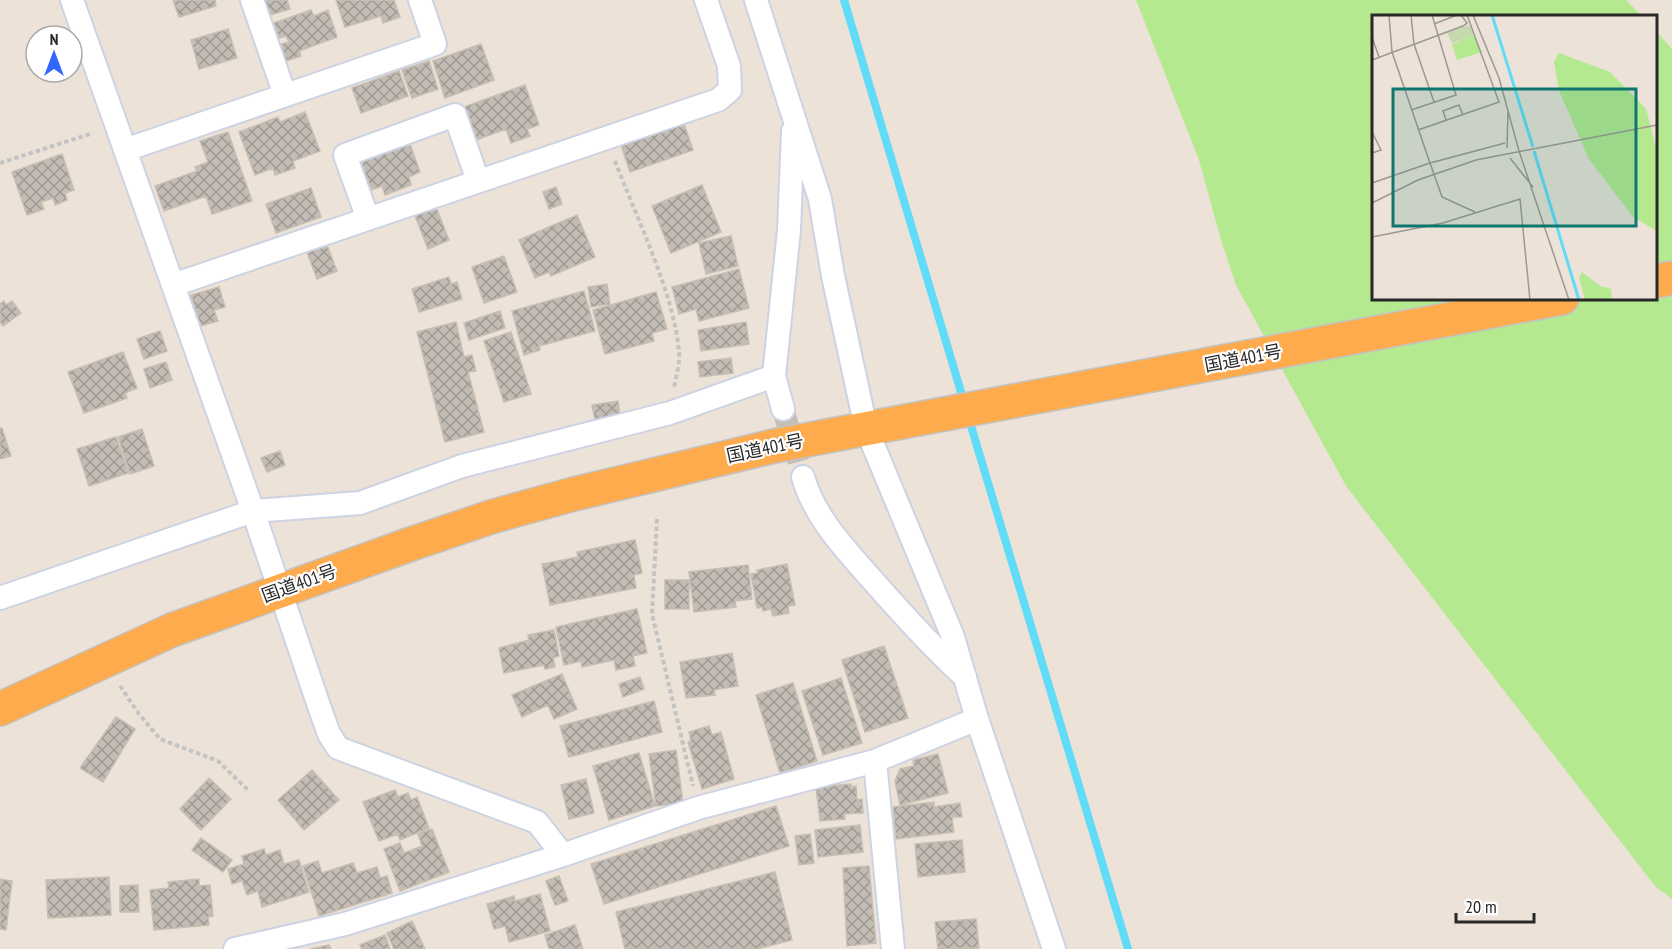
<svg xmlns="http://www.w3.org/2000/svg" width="1672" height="949" font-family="'PT Sans Narrow','Noto Sans JP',sans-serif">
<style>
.grass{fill:#b4e98f}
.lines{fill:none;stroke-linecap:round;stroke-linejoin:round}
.stream{stroke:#60dcf9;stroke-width:8}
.building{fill:url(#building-cross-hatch);stroke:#c8beb2;stroke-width:1.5}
.minor-tunnel{stroke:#c5bdb5;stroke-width:22;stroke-dasharray:22 11;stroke-linecap:butt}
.minor-casing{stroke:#cdd3e3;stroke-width:26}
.trunk-casing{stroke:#c3c3c3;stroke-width:36}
.path{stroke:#c3c3c3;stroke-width:4;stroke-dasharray:4.5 3;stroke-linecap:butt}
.minor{stroke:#fff;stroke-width:22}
.trunk{stroke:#feab4e;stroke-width:33}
.labels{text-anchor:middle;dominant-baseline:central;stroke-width:4.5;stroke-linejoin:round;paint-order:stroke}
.street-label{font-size:18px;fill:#282828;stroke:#fff}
.inset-river{fill:none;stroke:#60dcf9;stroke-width:3}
.inset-road{fill:none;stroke:#9e9892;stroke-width:1.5}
.view{fill:#0f766e;fill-opacity:0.15;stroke:#0f766e;stroke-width:3}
.inset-edge{fill:none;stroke:#282828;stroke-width:3}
</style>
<defs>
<pattern id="building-cross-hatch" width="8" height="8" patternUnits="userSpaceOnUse" patternTransform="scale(1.5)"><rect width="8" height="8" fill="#c3bcb5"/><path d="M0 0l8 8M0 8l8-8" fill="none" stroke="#9e9993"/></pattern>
</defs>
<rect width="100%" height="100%" fill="#ece2d8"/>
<!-- grass -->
<path class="grass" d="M1136,0H1626L1642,16H1374V298H1656V31L1672,49V899L1655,886L1346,486L1236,285L1221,240L1199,160Z"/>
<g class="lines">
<!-- stream -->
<path class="stream" d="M844,0L964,402
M968,416L1128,949"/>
</g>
<!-- building -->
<path class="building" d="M173,0H215L216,6L179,17Z
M265,0H287L290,9L270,15Z
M336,0H394L400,17L383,23L381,16L345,27Z
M311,10L314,16L328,10L337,37L299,51L301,56L286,61L281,44L289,42L286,36L279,38L274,23Z
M228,29L237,58L199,69L191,40Z
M481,44L494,80L445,98L433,61Z
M429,61L438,89L412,98L402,70Z
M399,71L408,96L361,113L352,88Z
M525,85L539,125L527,129L530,136L511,143L506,129L476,140L464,107Z
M305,112L320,151L293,161L295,168L275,175L273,168L255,175L239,132L278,117L280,122Z
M683,121L693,150L630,172L620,142Z
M228,132L252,201L212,214L206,196L164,211L155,186L197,171L195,167L208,162L200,141Z
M410,144L420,172L409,177L411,185L385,195L382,186L371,190L361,162Z
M62,154L74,190L65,193L67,200L55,205L53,198L41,202L44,209L27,215L12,172Z
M702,185L721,232L671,253L652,206Z
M556,187L562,204L549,209L543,192Z
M311,188L321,217L276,233L266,204Z
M436,207L449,240L428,249L415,216Z
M577,215L595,257L551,276L549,272L535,278L519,240Z
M731,236L738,266L706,274L699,243Z
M327,245L337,271L317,279L307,252Z
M504,256L517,292L484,303L472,267Z
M739,269L749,308L699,321L696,309L679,314L672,287Z
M449,277L451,284L457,282L462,299L419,312L412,289Z
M607,284L610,304L591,307L588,287Z
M219,287L225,307L214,310L218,321L200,326L191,295Z
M584,291L595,331L539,346L540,350L524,355L512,311Z
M656,292L667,329L652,333L654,341L605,354L593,310Z
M4,301L6,305L12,301L21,313L3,326L0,322V304Z
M500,311L505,328L469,340L464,323Z
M456,322L464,357L472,355L476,371L468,372L484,432L445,442L417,332Z
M746,322L749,344L701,351L698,330Z
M160,331L167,351L144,359L137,339Z
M511,332L531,394L504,402L484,341Z
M123,352L137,388L125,393L127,398L84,413L68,372Z
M731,358L733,373L700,377L698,362Z
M166,362L172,380L150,388L144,369Z
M618,401L620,416L595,420L592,405Z
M0,428H2L11,456L0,459Z
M142,429L154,466L130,474L118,437Z
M116,437L128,473L89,486L77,449Z
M280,451L285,465L267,472L261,458Z
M635,540L642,573L634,575L636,588L550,605L542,564L578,557L577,552Z
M787,564L795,605L788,606L789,613L773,616L771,609L763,611L762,607L757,608L751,574L758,573L757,570Z
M748,565L752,599L735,601L736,607L694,612L689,572Z
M665,580H689V609H665Z
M637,609L647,653L633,656L635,666L616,670L614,660L582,667L581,661L564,665L556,627Z
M554,630L559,656L553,658L555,667L545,669L544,665L504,673L499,648L529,640L528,635Z
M884,646L908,718L865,732L842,660Z
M732,653L738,686L714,690L715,695L686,698L680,662Z
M562,674L577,709L554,719L548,705L522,717L512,695Z
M640,677L644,689L623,697L619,684Z
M841,678L862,743L823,755L802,691Z
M793,683L817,761L780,773L756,695Z
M654,701L662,732L569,757L560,726Z
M116,717L135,729L103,782L80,768Z
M709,726L712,735L721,732L734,779L702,789L688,742L691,741L689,732Z
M676,750L683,803L656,806L649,754Z
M639,753L655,806L609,820L593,766Z
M938,754L948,793L900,805L895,781L900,769L914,766L913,760Z
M312,770L339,800L304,830L278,800Z
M209,778L231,799L201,830L180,809Z
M586,779L594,813L569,819L561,785Z
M851,784V787L856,786L857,800L862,799L863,813L844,814L845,819L820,821L816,787Z
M395,790L398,797L408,793L411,800L417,797L429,828L400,840L398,834L379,841L363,802Z
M934,802V807L960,803L962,817H952L954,832L896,839L893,807Z
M776,806L789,846L604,904L591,864Z
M860,825L863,852L818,857L815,830Z
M432,829L449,872L400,891L384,849L400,843L404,853L422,846L418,834Z
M810,834L814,863L799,865L795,836Z
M201,838L232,860L223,872L192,850Z
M962,840L965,872L918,877L915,844Z
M264,849L266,855L280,850L284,864L299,860L309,892L262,907L258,891L247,895L242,881L232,884L228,869L244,864L242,856Z
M318,861L322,873L353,863L357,873L377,867L380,878L387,876L392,893L319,916L303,866Z
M869,866L876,943L847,946L843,868Z
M775,872L792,940L757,949H625L616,912Z
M559,876L568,901L555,905L546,881Z
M109,877L111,915L48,918L46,880Z
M0,879L12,881L6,930L0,929Z
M199,879V886L210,885L213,916L208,917L209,925L154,930L150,890L169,888L168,882Z
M138,885L139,912H120V886Z
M540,894L550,931L509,942L505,926L494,929L487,904L514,896L515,901Z
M976,919L979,948L938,949L935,922Z
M412,921L425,949H394L387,933Z
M575,925L583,949H549L545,935Z
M385,935L390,949H362L360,945Z
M329,945L331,949H310Z"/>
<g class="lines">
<!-- minor-tunnel -->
<path class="minor-tunnel" d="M783,409L803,477"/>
<!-- minor casing -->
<g class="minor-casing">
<path id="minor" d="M72,0L253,511L360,503L462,466L670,413L774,376
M252,0L285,95
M756,0L820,199L833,276L866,428L953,637L977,719L1054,949
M125,150L435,44L420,0
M368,219L345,155L455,115L478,181
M173,285L718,100L730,90L729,66L706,0
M783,409L774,376L789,230L793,131
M803,477C815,519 847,551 875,583C904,616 933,648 965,677
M0,598L253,511L319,706L329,734L338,748L537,822L563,855
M875,761L977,719
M235,949L345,924L563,855L698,808L875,761L893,949"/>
</g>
<!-- trunk casing -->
<g class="trunk-casing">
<path id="trunk" d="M1656,281L1672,278
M0,709L172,630L411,544L494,516L574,494L774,446L1562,298"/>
</g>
<!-- path -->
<path class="path" d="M615,161C635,214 675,296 679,352C680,363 676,376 674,388
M0,163L93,133
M657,519L652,614L693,786
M120,686L139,714L160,739L218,761L249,791"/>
<!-- minor -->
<use href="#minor" class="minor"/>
<!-- trunk -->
<use href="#trunk" class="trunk"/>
</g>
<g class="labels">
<!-- street labels -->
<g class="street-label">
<text transform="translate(1243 358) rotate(-11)">国道401号</text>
<text transform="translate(765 448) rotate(-12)">国道401号</text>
<text transform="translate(299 583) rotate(-20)">国道401号</text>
</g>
</g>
<!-- overview -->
<g transform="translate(1372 15)">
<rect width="285" height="285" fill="#ece2d8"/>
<path d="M187,38L238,57L274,94L285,136V216L261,202L217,144L187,76L182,47ZM210,257L228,271L239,274L240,285H213L207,262Z" fill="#b4e98f"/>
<path d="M97,10L102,20L80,28L75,18Z" fill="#c5d8ae"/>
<path d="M102,20L110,37L85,45L80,29Z" fill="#b4e98f"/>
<path class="inset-river" d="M120,0L161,132M162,136L207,285"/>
<path class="inset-road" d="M17,0L20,37L58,148L133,128M39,0L42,29L62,87M101,0L127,63L147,136L197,285M62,9L85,0M0,22L7,42M0,45L91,11L95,8L89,0M39,95L84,80L60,0M74,105L71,96L87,90L91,100M46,115L127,87L95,0M0,117L9,135L0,138M135,133L136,95M138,143L161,172M0,168L58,148L70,182L103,197M0,188L46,165L104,145L285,110M0,222L71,208L148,184L158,285"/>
<path class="view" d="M21,74H264V211H21Z"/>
<rect width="285" height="285" class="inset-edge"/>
</g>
<!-- north arrow -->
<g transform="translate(54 54)"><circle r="28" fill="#ffffff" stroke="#a9a9a9" stroke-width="1.5"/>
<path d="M0-4.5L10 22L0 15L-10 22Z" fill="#3267ff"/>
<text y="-9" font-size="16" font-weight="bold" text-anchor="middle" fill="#282828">N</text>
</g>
<!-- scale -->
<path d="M1456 913v9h78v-9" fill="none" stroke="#282828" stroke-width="3"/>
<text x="1465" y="913" font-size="18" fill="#282828" stroke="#ffffff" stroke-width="4.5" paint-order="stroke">20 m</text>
</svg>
